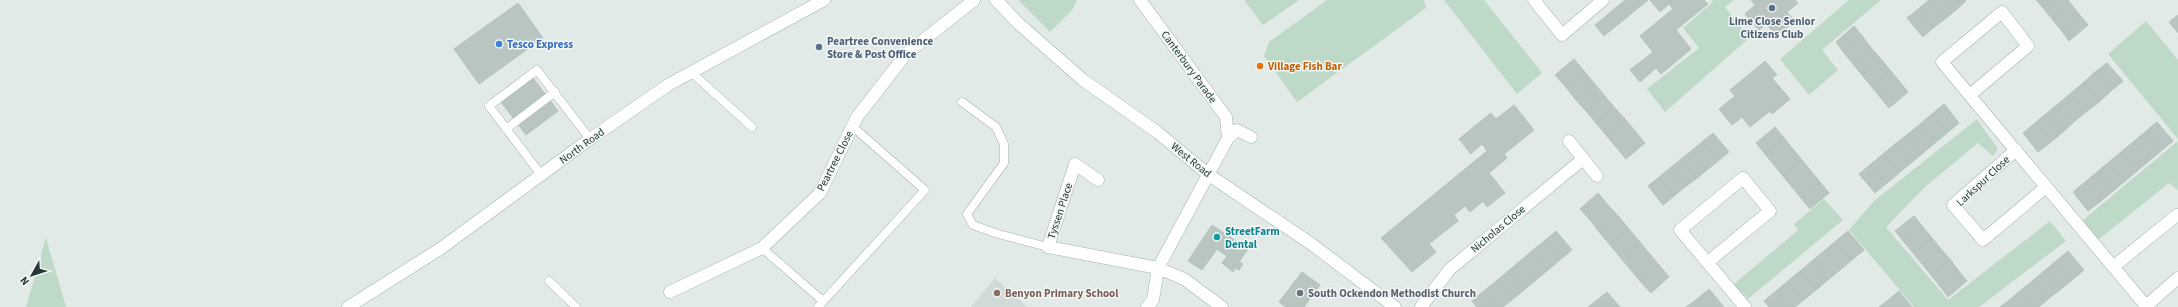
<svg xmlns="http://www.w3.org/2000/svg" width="2178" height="307" font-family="'Source Sans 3',sans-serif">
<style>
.built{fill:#d1dad6}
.green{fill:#bed9c7}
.building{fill:#b8c5c0;stroke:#b5c3be}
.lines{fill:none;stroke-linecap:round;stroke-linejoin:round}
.lane-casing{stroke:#a5b1ae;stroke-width:9}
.street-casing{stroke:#a5b1ae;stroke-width:13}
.secondary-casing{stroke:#a2b5af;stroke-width:13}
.lane{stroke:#fff;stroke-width:8}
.street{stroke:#fff;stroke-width:12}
.secondary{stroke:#fff;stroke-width:12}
.service-dot{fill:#5c6f8a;stroke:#f2f7f5;stroke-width:1.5}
.shop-dot{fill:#3f7fe0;stroke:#f2f7f5;stroke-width:1.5}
.food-dot{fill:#e8710a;stroke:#f2f7f5;stroke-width:1.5}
.culture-dot{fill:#0f9aa8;stroke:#f2f7f5;stroke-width:1.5}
.education-dot{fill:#8d6e63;stroke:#f2f7f5;stroke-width:1.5}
.worship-dot{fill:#6b7280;stroke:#f2f7f5;stroke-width:1.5}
.labels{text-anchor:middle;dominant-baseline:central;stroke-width:3;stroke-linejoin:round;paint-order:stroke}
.service-label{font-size:11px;font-weight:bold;fill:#4e5e75;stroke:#f2f7f5}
.shop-label{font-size:11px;font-weight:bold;fill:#366cbe;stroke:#f2f7f5;text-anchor:start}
.food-label{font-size:11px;font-weight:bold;fill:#c56008;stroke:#f2f7f5;text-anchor:start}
.street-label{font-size:11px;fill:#243935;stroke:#f2f7f5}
.culture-label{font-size:11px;font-weight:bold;fill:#0d838f;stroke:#f2f7f5;text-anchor:start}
.education-label{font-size:11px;font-weight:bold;fill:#785e54;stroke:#f2f7f5;text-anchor:start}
.worship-label{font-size:11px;font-weight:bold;fill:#5b616d;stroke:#f2f7f5;text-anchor:start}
</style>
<rect width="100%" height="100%" fill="#e2eae7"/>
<!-- built -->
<path class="built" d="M995,278L1027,307H971Z"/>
<!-- green -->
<path class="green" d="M1018,0H1077L1073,9L1050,32Z
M1244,0H1299L1263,25Z
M1327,0H1424L1426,8L1297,102L1264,56L1269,42Z
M1444,0H1484L1542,73L1517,94Z
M1712,0H1734L1725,7L1749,38L1665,112L1647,89L1699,48L1683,28L1713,2Z
M1849,0H1881L1822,50L1838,70L1809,95L1780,59Z
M2146,21L2178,60V139L2108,54Z
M1977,119L1998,149L1993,156L1978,143L1925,187L1886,227L1948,300L2050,221L2066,241L1979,307H1914L1849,230L1874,201Z
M2178,141V190L2169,183L2098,240L2083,220Z
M1824,199L1843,220L1748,299L1734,284L1798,230L1794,224Z
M46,238L66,307H26Z"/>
<!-- building -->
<path class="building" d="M1625,0H1648L1604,36L1595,25Z
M1650,0H1704L1708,4L1676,30L1691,49L1661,74L1656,68L1640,82L1630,70L1653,52L1640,36L1673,9L1669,4L1660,12Z
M1751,0H1795L1798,3L1787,12L1795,21L1777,36L1766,24L1759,30L1745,14L1755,5Z
M1929,0L1945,19L1933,28L1918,9Z
M1929,0H1947L1956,10L1945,19Z
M1947,0H1965L1966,1L1956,10Z
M2036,0H2053L2043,8Z
M2053,0H2068L2071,4L2052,19L2043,8Z
M518,3L543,38L479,84L454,49Z
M2071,4L2079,14L2061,30L2052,19Z
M1918,9L1933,28L1923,37L1907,18Z
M2079,14L2088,25L2069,41L2061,30Z
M2178,15V33L2169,22Z
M1854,26L1863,37L1844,53L1836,42Z
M1863,37L1872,49L1853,64L1844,53Z
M1872,49L1881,59L1862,75L1853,64Z
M1574,59L1584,71L1565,86L1555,75Z
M1881,59L1890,70L1871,86L1862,75Z
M1765,61L1777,75L1772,78L1790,99L1772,114L1770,111L1750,127L1742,117L1732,125L1719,109L1735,96L1730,90Z
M2107,63L2123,81L2111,91L2095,72Z
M1890,70L1899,81L1880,97L1871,86Z
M1584,71L1594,83L1575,99L1565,86Z
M2095,72L2111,91L2099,102L2083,83Z
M533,78L558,111L526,135L501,102Z
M1899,81L1908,92L1889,108L1880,97Z
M1594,83L1604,95L1586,111L1575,99Z
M2083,83L2099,102L2087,111L2071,93Z
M2071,93L2087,111L2075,121L2059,103Z
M1604,95L1614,107L1596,123L1586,111Z
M2059,103L2075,121L2063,132L2047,113Z
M1944,104L1959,123L1947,133L1932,114Z
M1514,105L1534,130L1504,154L1507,158L1489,173L1505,193L1487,207L1483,201L1470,212L1465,206L1454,215L1458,221L1429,244L1436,252L1412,272L1381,238L1487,151L1482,144L1471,154L1459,139L1491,113L1496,119Z
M1614,107L1625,119L1606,135L1596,123Z
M2047,113L2063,132L2051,142L2035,123Z
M1932,114L1947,133L1935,143L1920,124Z
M1625,119L1635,131L1616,147L1606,135Z
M2157,122L2173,141L2161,151L2145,132Z
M2035,123L2051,142L2038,152L2023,133Z
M1920,124L1935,143L1923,153L1908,134Z
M1775,127L1784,138L1765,154L1756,143Z
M1635,131L1645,143L1626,159L1616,147Z
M2145,132L2161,151L2149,161L2133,142Z
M1713,133L1729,152L1718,161L1702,142Z
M1908,134L1923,153L1911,163L1895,144Z
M1784,138L1793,149L1774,165L1765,154Z
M1702,142L1718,161L1707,170L1691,151Z
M2133,142L2149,161L2137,171L2121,152Z
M1895,144L1911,163L1899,173L1883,154Z
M1793,149L1802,160L1783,176L1774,165Z
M1691,151L1707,170L1696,179L1681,159Z
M2121,152L2137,171L2125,181L2109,162Z
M1883,154L1899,173L1887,183L1871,164Z
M1681,159L1696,179L1685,187L1670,168Z
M1802,160L1811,171L1792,187L1783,176Z
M2109,162L2125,181L2113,191L2097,172Z
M1871,164L1887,183L1875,193L1859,174Z
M1670,168L1685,187L1674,196L1659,177Z
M1811,171L1820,182L1801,198L1792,187Z
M2097,172L2113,191L2101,201L2085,182Z
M1659,177L1674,196L1663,205L1648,186Z
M1820,182L1829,193L1810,209L1801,198Z
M2085,182L2101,201L2088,211L2073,192Z
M1598,193L1608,205L1590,220L1580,209Z
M1608,205L1619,217L1600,233L1590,220Z
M1914,216L1923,227L1904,242L1895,231Z
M1619,217L1629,229L1610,245L1600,233Z
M1212,225L1248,249L1239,262L1243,264L1239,270L1235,268L1233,272L1222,263L1227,256L1217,249L1202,270L1188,261Z
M1923,227L1932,238L1913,253L1904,242Z
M1629,229L1639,241L1620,257L1610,245Z
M1556,231L1572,250L1560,260L1544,241Z
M1848,231L1864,250L1852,260L1836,241Z
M1932,238L1941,249L1922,264L1913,253Z
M1544,241L1560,260L1548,270L1532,251Z
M1639,241L1649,253L1630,269L1620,257Z
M1836,241L1852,260L1840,270L1824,251Z
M1941,249L1950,259L1931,275L1922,264Z
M1532,251L1548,270L1536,280L1520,261Z
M1824,251L1840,270L1828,280L1812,261Z
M2068,251L2084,270L2072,280L2056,261Z
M1649,253L1659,265L1640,281L1630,269Z
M1950,259L1958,270L1940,286L1931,275Z
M1520,261L1536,280L1524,290L1508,271Z
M1812,261L1828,280L1816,290L1800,271Z
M2056,261L2072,280L2060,290L2044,271Z
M1659,265L1669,277L1651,293L1640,281Z
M1958,270L1967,281L1948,297L1940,286Z
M1508,271L1524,290L1512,300L1496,281Z
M1800,271L1816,290L1804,300L1788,281Z
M2044,271L2060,290L2047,300L2032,281Z
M1302,272L1320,285L1304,307H1286L1279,302Z
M1496,281L1512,300L1503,307H1497L1484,291Z
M1788,281L1804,300L1795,307H1789L1776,291Z
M2032,281L2047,300L2039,307H2033L2020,291Z
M1709,289L1724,307H1704L1697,299Z
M1484,291L1497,307H1477L1472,301Z
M1776,291L1789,307H1769L1764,301Z
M1899,291L1912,307H1892L1887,301Z
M2020,291L2033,307H2013L2008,301Z
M1607,292L1620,307H1601L1596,301Z
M1697,299L1704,307H1686Z
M1596,301L1601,307H1588Z
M1887,301L1892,307H1879Z
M2008,301L2013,307H2000Z"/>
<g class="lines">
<!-- lane casing -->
<g class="lane-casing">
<path id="lane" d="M692,73L752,127
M962,102L996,127L1004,144V163L967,214L973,225L998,234L1048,247
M506,129L555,92
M542,176L489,106L537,70L590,139
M762,248L823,301
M549,281L576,307
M818,307L925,190L852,126"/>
</g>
<!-- street casing -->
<g class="street-casing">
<path id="street" d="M1140,0L1226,117L1228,138
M1534,0L1562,35L1603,0
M1970,95L2028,46L2002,12L1942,62C2010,144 2078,225 2147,307
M1569,141L1597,176
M2016,150L1953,205L1983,240L2046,187
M1098,180L1075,164L1048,247L1158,268L1184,279L1222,307
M1708,262L1770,211L1743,178L1680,230L1745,307
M2113,267L2177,215L2178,216
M670,292L762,248L820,193L857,117L906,54L974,0
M2146,306L2178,278
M1147,307L1153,300L1158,268L1228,138L1237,130L1251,137
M1421,307L1450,269L1583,159"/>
</g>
<!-- secondary casing -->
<g class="secondary-casing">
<path id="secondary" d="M996,0L1019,24L1083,80L1157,132L1209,175L1310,243L1395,307
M348,307L440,249L590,139L668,85L824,0"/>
</g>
<!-- lane -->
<use href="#lane" class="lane"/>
<!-- street -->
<use href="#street" class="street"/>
<!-- secondary -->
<use href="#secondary" class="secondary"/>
</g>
<!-- markers -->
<g class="service-dot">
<circle cx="1772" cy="8" r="4"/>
<circle cx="819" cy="47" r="4"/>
</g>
<circle class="shop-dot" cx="499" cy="44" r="4"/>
<circle class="food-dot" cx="1260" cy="66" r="4"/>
<circle class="culture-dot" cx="1217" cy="237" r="4"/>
<circle class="education-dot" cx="997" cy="293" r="4"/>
<circle class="worship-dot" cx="1300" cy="293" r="4"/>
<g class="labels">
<!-- service labels -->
<g class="service-label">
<text x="1772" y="21">Lime Close Senior<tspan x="1772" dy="13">Citizens Club</tspan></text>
<text x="827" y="41" text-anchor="start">Peartree Convenience<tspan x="827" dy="13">Store &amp; Post Office</tspan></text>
</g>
<!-- shop labels -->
<g class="shop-label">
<text x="507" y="44">Tesco Express</text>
</g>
<!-- food labels -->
<g class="food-label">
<text x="1268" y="66">Village Fish Bar</text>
</g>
<!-- street labels -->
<g class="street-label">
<text transform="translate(1189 67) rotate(54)">Canterbury Parade</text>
<text transform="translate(582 146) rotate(-36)">North Road</text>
<text transform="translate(1191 160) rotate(39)">West Road</text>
<text transform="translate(835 161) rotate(-63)">Peartree Close</text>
<text transform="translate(1983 181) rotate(-43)">Larkspur Close</text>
<text transform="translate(1060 211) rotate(-72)">Tyssen Place</text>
<text transform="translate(1498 229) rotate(-40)">Nicholas Close</text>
</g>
<!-- culture labels -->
<g class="culture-label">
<text x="1225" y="231">StreetFarm<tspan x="1225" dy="13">Dental</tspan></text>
</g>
<!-- education labels -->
<g class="education-label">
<text x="1005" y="293">Benyon Primary School</text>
</g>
<!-- worship labels -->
<g class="worship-label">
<text x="1308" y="293">South Ockendon Methodist Church</text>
</g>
</g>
<!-- north arrow -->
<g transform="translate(32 275) rotate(231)" stroke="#f2f7f5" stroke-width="3" paint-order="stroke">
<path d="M0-3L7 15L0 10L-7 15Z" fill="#243935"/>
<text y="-6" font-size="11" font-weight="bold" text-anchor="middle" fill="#243935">N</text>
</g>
</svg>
